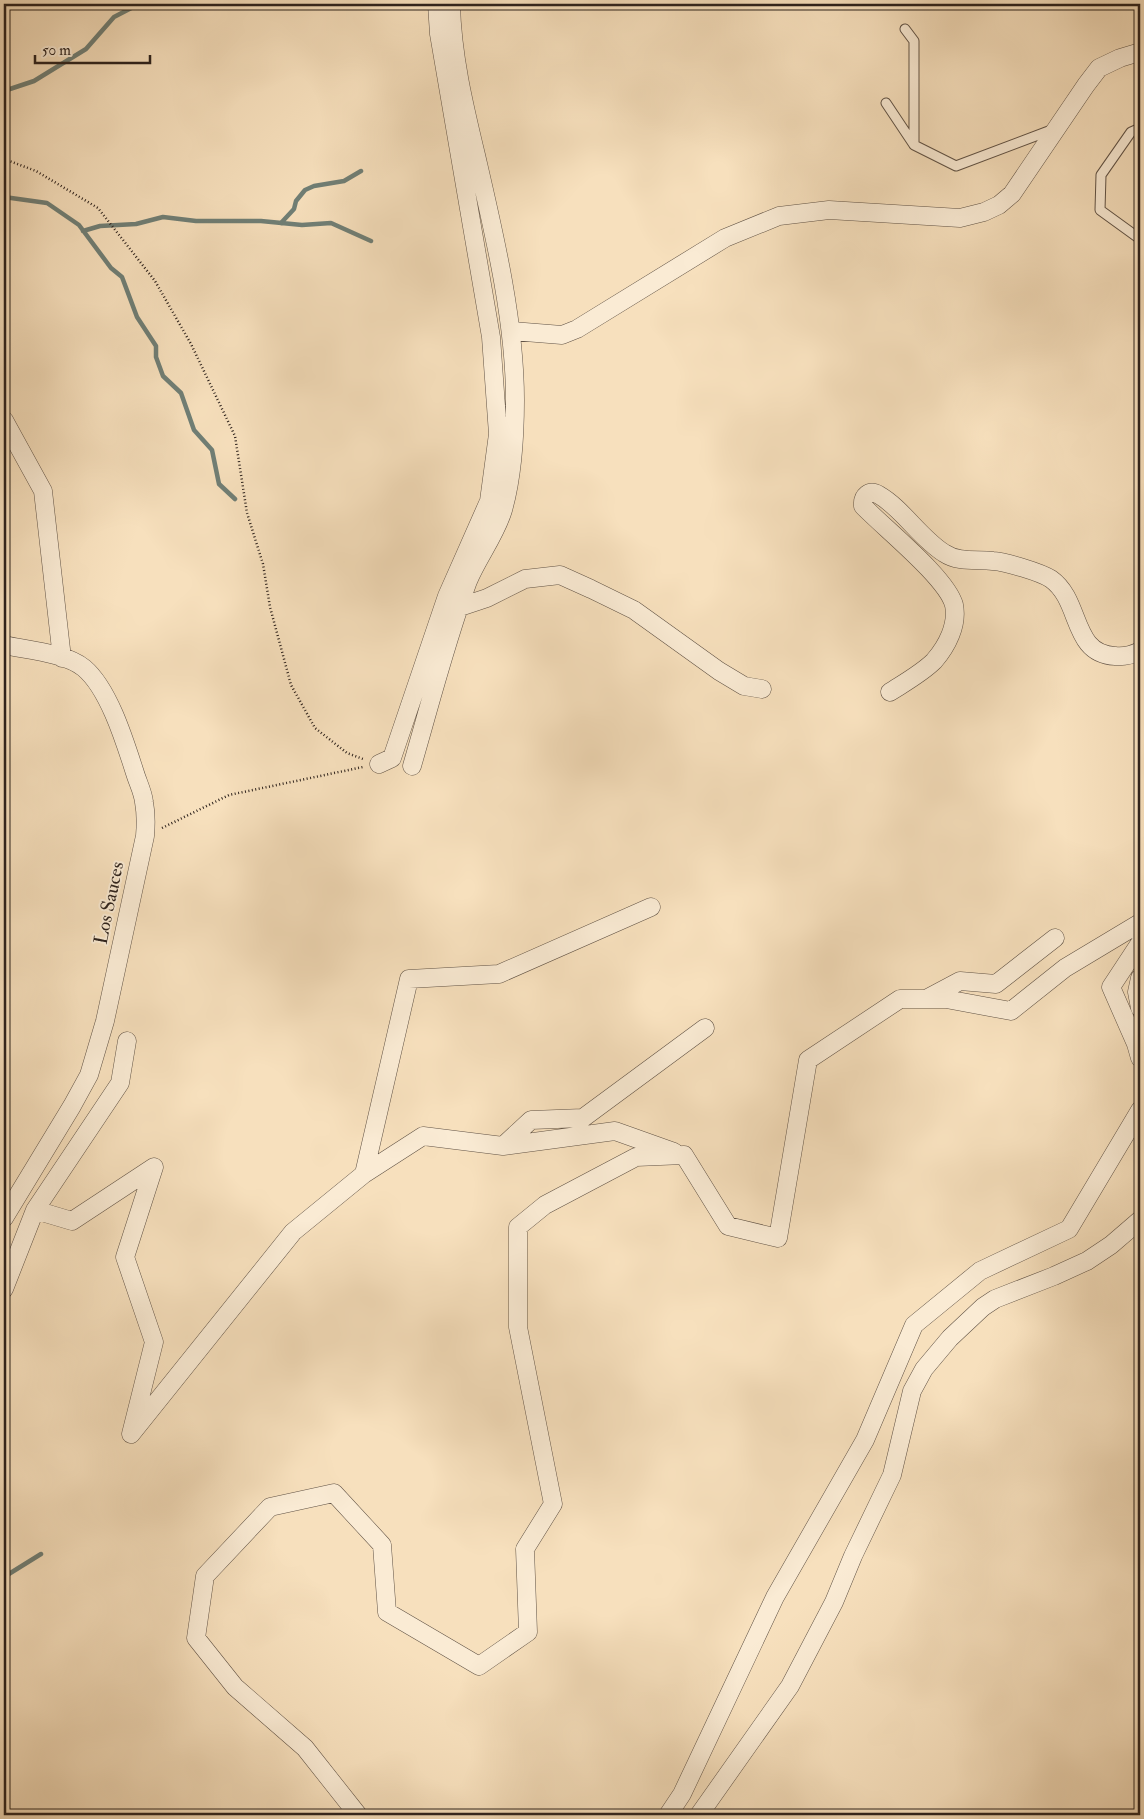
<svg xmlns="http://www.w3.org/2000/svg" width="1144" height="1819" font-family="'IM FELL Double Pica',serif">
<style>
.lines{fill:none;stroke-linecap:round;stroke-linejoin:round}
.stream{stroke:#707f76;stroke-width:4.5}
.lane-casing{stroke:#605245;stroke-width:11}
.street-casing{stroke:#605245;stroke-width:19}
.path{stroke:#2d221d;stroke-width:2.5;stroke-dasharray:1 2.5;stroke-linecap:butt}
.lane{stroke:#faebd4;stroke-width:9}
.street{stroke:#faebd4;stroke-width:18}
.labels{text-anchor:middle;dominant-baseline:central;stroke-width:4;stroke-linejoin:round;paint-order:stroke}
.street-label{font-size:19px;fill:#2d221d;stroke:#faebd4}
</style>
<rect width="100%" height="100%" fill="#f7e0bd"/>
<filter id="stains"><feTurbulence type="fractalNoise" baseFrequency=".004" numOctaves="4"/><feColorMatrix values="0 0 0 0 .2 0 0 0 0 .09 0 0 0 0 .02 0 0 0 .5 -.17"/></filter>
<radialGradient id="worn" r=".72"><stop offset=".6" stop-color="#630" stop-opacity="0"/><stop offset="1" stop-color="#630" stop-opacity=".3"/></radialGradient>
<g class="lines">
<!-- stream -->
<path class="stream" d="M4,91L34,81L86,49L114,17L139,4
M4,197L47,203L79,225L111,268L122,277L137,317L156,346V357L163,376L181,393L194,430L212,450L219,484L235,499
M281,223L294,209L296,201L305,190L314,186L344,181L361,171
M83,231L100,226L136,224L163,217L196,221H261L302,225L331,223L371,241
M4,1577L41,1554"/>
<!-- lane casing -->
<g class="lane-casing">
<path id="lane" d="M905,29L914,41V145L956,166L1054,129
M886,103L914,145
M1140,128L1131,132L1101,175L1100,210L1140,239"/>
</g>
<!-- street casing -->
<g class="street-casing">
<path id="street" d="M512,331L562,335L577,329L725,238L779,216L829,210L960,218L984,212L999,205L1012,194L1086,85L1099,68L1120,58L1140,52
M4,420L43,491L62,658
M460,607L487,598L525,579L560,575L591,589L634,610L719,671L744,686L762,689
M4,645C27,650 66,653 84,668C109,689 125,742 135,773C138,783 143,792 144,802C146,813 146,825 145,836L105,1021L89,1075L72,1106L4,1218
M890,692C904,683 922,673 934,661C947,646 958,625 954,605C947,578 884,528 863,506C862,496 869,489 879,495C902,508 920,538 944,553C959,563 976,559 993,561C1006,562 1040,572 1051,579C1082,601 1071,654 1115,656C1124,657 1132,655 1140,651
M379,764L392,758L447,596L489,501L498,434L491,337L439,34L437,4
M412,766C430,704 446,641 468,581C478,557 496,534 503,510C513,475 515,436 515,400C515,320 494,233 476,155C464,105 452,55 451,4
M1140,943L1111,987L1136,1044L1140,1058
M1140,978L1137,992L1140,1008
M928,998L960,981L996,984L1055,938
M503,1146L531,1120L583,1118L705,1028
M364,1174L409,979L499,974L651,907
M35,1210L72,1221L154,1167L125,1257L154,1342L131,1434L293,1232L364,1174L423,1136L503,1146L615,1131L674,1152
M4,1289L35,1210L120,1083L127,1041
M358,1815L305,1748L235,1687L196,1638L205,1576L270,1507L334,1493L382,1545L387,1612L479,1666L528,1632L525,1549L553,1504L518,1327V1227L545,1205L636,1157L684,1155L728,1226L778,1238L808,1060L900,999H946L1011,1011L1065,968L1140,923
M668,1815L682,1794L775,1597L865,1440L914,1325L980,1271L1069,1229L1140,1110
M699,1815L790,1686L834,1602L853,1556L892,1475L912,1391L924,1369L950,1338L983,1307L995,1299L1054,1276L1087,1261L1111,1245L1140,1220"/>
</g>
<!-- path -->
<path class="path" d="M4,159L36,171L98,208L155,281L191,344L235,436L247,513L263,564L270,607L291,685L315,728L347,753L363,759
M162,828L229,795L363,767"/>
<!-- lane -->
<use href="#lane" class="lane"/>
<!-- street -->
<use href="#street" class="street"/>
</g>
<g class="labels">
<!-- street labels -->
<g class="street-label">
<text transform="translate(109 903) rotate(-78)">Los Sauces</text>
</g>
</g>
<!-- margin -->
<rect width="1144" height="1819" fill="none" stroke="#f7e0bd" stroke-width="20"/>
<rect x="5" y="5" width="1134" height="1809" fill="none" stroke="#2d221d" stroke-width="2.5"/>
<rect x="10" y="10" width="1124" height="1799" fill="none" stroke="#2d221d"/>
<!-- scale -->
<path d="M35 55v8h115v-8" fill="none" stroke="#2d221d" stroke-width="2.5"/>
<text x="42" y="55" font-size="15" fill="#2d221d" stroke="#faebd4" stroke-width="4" paint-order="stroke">50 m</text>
<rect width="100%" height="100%" filter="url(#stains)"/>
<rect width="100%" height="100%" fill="url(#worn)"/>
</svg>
